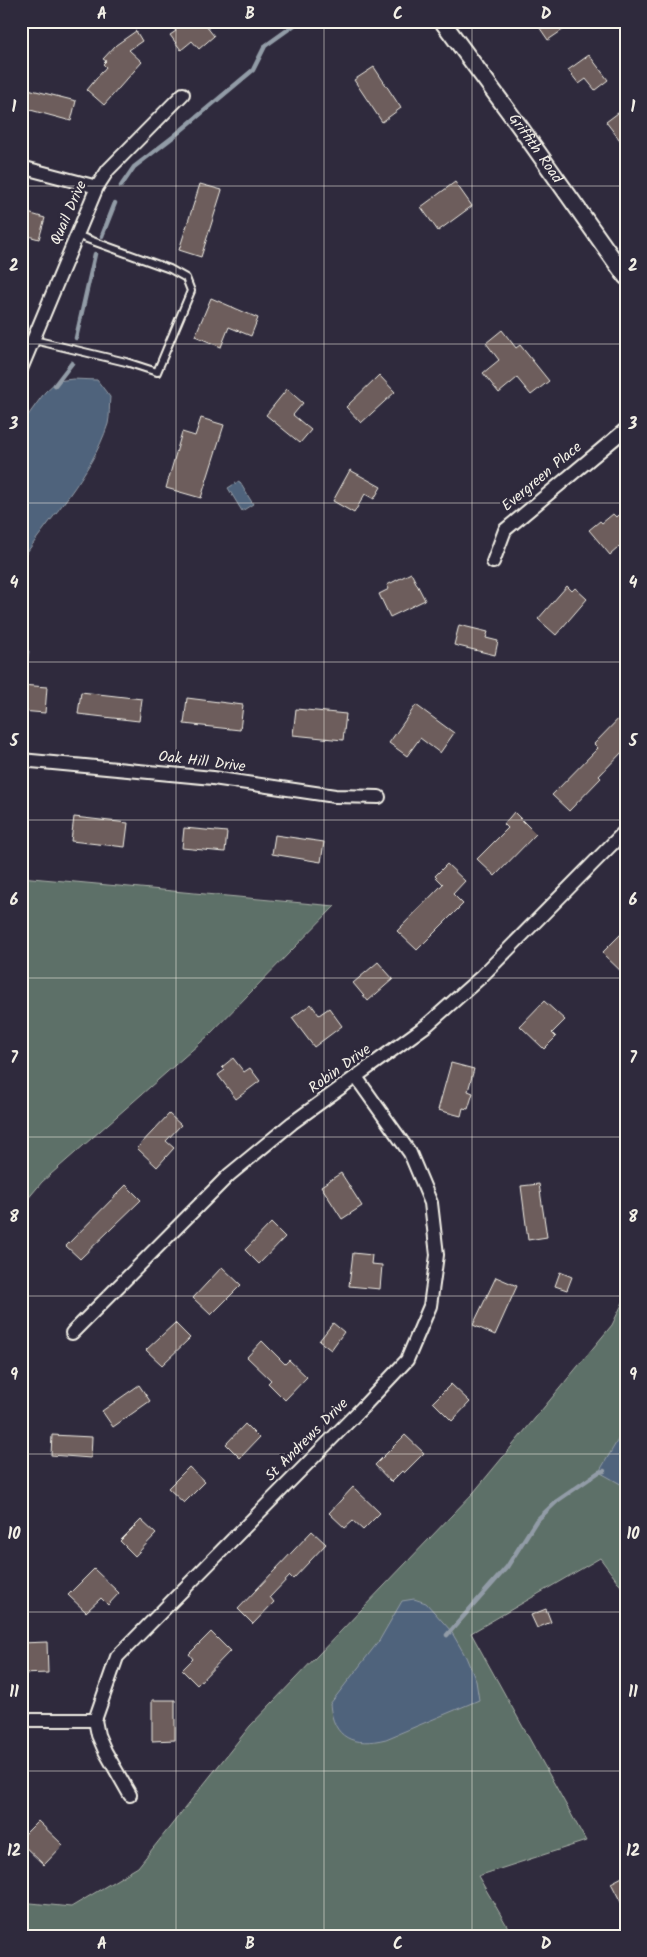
<svg xmlns="http://www.w3.org/2000/svg" width="647" height="1957" font-family="Kalam,sans-serif">
<style>
.green{fill:#5d6f67;stroke:#a8b0a8}
.water{fill:#50647b;stroke:#929ca7}
.lines{fill:none;stroke-linecap:round;stroke-linejoin:round}
.stream{stroke:#929ca7;stroke-width:4.5}
.building{fill:#6d5d5b;stroke:#f4f1e8}
.service-casing{stroke:#f4f1e8;stroke-width:10}
.minor-casing{stroke:#f4f1e8;stroke-width:16}
.tertiary-casing{stroke:#f4f1e8;stroke-width:19}
.service{stroke:#2f2a3d;stroke-width:6}
.minor{stroke:#2f2a3d;stroke-width:12}
.tertiary{stroke:#2f2a3d;stroke-width:15}
.grid{fill:none;stroke:#f4f1e8;stroke-width:1;stroke-opacity:0.55}
.labels{text-anchor:middle;dominant-baseline:central;stroke-width:5;stroke-linejoin:round;paint-order:stroke}
.street-label{font-size:15px;fill:#f4f1e8;stroke:#2f2a3d}
.neatline{fill:none;stroke:#f4f1e8;stroke-width:2}
.grid-label{font-size:16px;text-anchor:middle;font-weight:bold;fill:#f4f1e8}
</style>
<rect width="100%" height="100%" fill="#2f2a3d"/>
<filter id="ink" filterUnits="userSpaceOnUse"><feTurbulence type="fractalNoise" baseFrequency=".02" numOctaves="2"/><feDisplacementMap in="SourceGraphic" scale="10" xChannelSelector="R" yChannelSelector="G"/><feConvolveMatrix kernelMatrix="1 2 1 2 8 2 1 2 1" color-interpolation-filters="sRGB"/></filter>
<g filter="url(#ink)">
<!-- green -->
<path class="green" d="M21,877L335,906L208,1036L42,1182L21,1207Z
M626,1296V1593L600,1558L471,1633L586,1841L478,1876L513,1936H21V1902L71,1907L138,1867L250,1726L474,1492L612,1325Z"/>
<!-- water -->
<path class="water" d="M73,379L97,380L110,397C109,405 110,416 108,424C91,476 51,516 21,561V425L45,392L57,381Z
M239,481L253,504L242,511L228,488Z
M21,650L29,651L27,666H21Z
M626,1426V1487L599,1472Z
M414,1599L426,1603L451,1631L466,1657L476,1681L479,1700L386,1739C354,1747 333,1739 330,1704L379,1641L402,1601Z"/>
<g class="lines">
<!-- stream -->
<path class="stream" d="M121,186L134,167L173,137L253,70L265,46L300,21
M102,236L115,203
M76,338L95,254
M55,385L72,363
M447,1635L507,1567L536,1521L557,1501L599,1472L604,1471"/>
</g>
<!-- building -->
<path class="building" d="M168,21H202L214,36L199,49L192,41L181,50L170,35L176,31Z
M535,21H576L548,40Z
M136,31L142,41L129,50L142,62L104,105L87,90L106,67L103,64L106,61L103,59L116,45Z
M589,55L608,80L595,90L586,79L579,84L568,70Z
M374,67L401,108L382,122L354,80Z
M28,89L76,101L71,121L23,108Z
M626,107V148L606,122Z
M455,182L472,206L438,231L421,207Z
M200,184L222,190L201,257L179,250Z
M21,211L45,218L39,239L21,234Z
M211,298L258,318L251,336L229,327L221,347L195,336Z
M502,330L516,348L520,345L549,381L531,395L517,378L499,393L483,373L499,360L486,343Z
M379,375L395,392L361,423L346,407Z
M287,389L303,403L293,415L311,430L300,443L266,415Z
M201,418L224,425L201,498L166,488L182,432L195,436Z
M350,470L381,487L374,499L365,494L354,513L333,501Z
M620,513L626,519V541L610,555L589,530L600,521L602,523L613,514L616,517Z
M411,573L425,600L390,617L379,594L389,589L387,585Z
M567,586L572,591L575,588L587,599L556,635L538,619Z
M459,625L488,632L486,638L498,641L495,655L454,645Z
M21,685L47,687L45,713L21,711Z
M81,692L142,699L139,721L78,714Z
M187,698L243,705L240,730L184,724Z
M416,705L454,733L440,753L420,738L407,756L389,743Z
M296,709L346,714L343,740L293,735Z
M626,711V748L599,776L601,778L569,811L552,795L598,748L594,744Z
M514,812L536,834L495,876L477,859L508,828L504,824Z
M74,817L128,823L125,847L71,841Z
M184,828L227,832L225,852L182,848Z
M275,835L324,842L321,862L272,854Z
M447,864L465,881L453,894L463,904L417,950L397,931L443,884L435,876Z
M626,929V976L602,953Z
M378,962L393,979L368,1001L353,983Z
M544,1001L565,1020L552,1033L556,1037L544,1049L520,1026Z
M311,1004L319,1015L329,1008L342,1026L314,1047L292,1018Z
M233,1058L244,1072L250,1068L260,1081L236,1099L218,1075L225,1070L222,1067Z
M451,1063L474,1069L468,1091L473,1093L468,1109L463,1108L461,1116L438,1110Z
M169,1114L181,1125L166,1141L174,1148L157,1167L137,1148Z
M341,1173L362,1206L342,1219L321,1186Z
M539,1184L547,1237L528,1240L521,1186Z
M126,1185L141,1200L80,1259L66,1246Z
M271,1223L285,1237L259,1264L245,1250Z
M353,1253L372,1255L371,1264L382,1265L380,1289L349,1286Z
M222,1267L241,1285L211,1315L193,1298Z
M560,1272L572,1277L567,1290L555,1286Z
M496,1277L517,1286L495,1335L473,1325Z
M175,1323L190,1338L162,1365L146,1350Z
M333,1323L344,1332L331,1350L319,1341Z
M262,1341L285,1364L289,1360L307,1377L285,1400L268,1383L271,1380L247,1357Z
M451,1384L470,1402L452,1421L433,1402Z
M139,1385L150,1401L113,1427L102,1411Z
M245,1424L259,1438L240,1458L226,1444Z
M52,1435L92,1437L91,1458L51,1455Z
M405,1435L424,1453L404,1473L402,1471L391,1482L375,1465Z
M189,1467L205,1482L184,1503L168,1488Z
M353,1487L380,1513L363,1530L353,1521L345,1528L329,1513Z
M141,1520L156,1534L135,1556L120,1541Z
M312,1531L326,1544L293,1579L290,1576L270,1597L274,1602L253,1624L238,1609Z
M94,1569L119,1593L108,1605L101,1598L86,1612L68,1595Z
M546,1609L551,1622L537,1628L531,1615Z
M211,1632L230,1651L197,1685L182,1670L193,1659L189,1654Z
M47,1642L48,1673L21,1674V1643Z
M152,1700H175V1740L152,1741Z
M38,1821L63,1845L44,1865L21,1843V1838Z
M626,1875V1912L611,1883Z"/>
<g class="lines">
<!-- service casing -->
<g class="service-casing">
<path id="service" d="M34,340L126,362L157,372L191,291L186,278L170,269L76,235"/>
</g>
<!-- minor casing -->
<g class="minor-casing">
<path id="minor" d="M21,167L97,187
M21,369L97,187L108,170L183,94
M493,562L505,530L626,429
M21,760L213,778L335,796L379,797
M72,1333L229,1175L292,1123L427,1025L481,977L626,830
M21,1720H95
M130,1795L105,1751L98,1735L95,1720L117,1657L362,1408L407,1360L430,1306L437,1255L431,1203L410,1153L356,1077"/>
</g>
<!-- tertiary casing -->
<g class="tertiary-casing">
<g id="tertiary">
<path id="s1" d="M442,21L520,127L626,277"/>
</g>
</g>
<!-- service -->
<use href="#service" class="service"/>
<!-- minor -->
<use href="#minor" class="minor"/>
<!-- tertiary -->
<use href="#tertiary" class="tertiary"/>
</g>
</g>
<!-- grid -->
<path class="grid" d="M176,21V1936M324,21V1936M472,21V1936M21,186H626M21,344H626M21,503H626M21,662H626M21,820H626M21,978H626M21,1137H626M21,1296H626M21,1454H626M21,1612H626M21,1771H626"/>
<g class="labels">
<!-- street labels -->
<g class="street-label">
<text stroke="none"><textPath href="#s1" startOffset="158">Griffith Road</textPath></text>
<text transform="translate(69 213) rotate(-66)">Quail Drive</text>
<text transform="translate(542 477) rotate(-40)">Evergreen Place</text>
<text transform="translate(202 762) rotate(7)">Oak Hill Drive</text>
<text transform="translate(340 1069) rotate(-36)">Robin Drive</text>
<text transform="translate(307 1440) rotate(-45)">St Andrews Drive</text>
</g>
</g>
<!-- margin -->
<rect width="647" height="1957" fill="none" stroke="#2f2a3d" stroke-width="55"/>
<rect x="28" y="28" width="592" height="1902" class="neatline"/>
<g class="grid-label">
<text x="102" y="19">A</text>
<text x="250" y="19">B</text>
<text x="398" y="19">C</text>
<text x="546" y="19">D</text>
<text x="14" y="112">1</text>
<text x="633" y="112">1</text>
<text x="14" y="271">2</text>
<text x="633" y="271">2</text>
<text x="14" y="429">3</text>
<text x="633" y="429">3</text>
<text x="14" y="588">4</text>
<text x="633" y="588">4</text>
<text x="14" y="746">5</text>
<text x="633" y="746">5</text>
<text x="14" y="905">6</text>
<text x="633" y="905">6</text>
<text x="14" y="1063">7</text>
<text x="633" y="1063">7</text>
<text x="14" y="1222">8</text>
<text x="633" y="1222">8</text>
<text x="14" y="1380">9</text>
<text x="633" y="1380">9</text>
<text x="14" y="1539">10</text>
<text x="633" y="1539">10</text>
<text x="14" y="1697">11</text>
<text x="633" y="1697">11</text>
<text x="14" y="1856">12</text>
<text x="633" y="1856">12</text>
<text x="102" y="1949">A</text>
<text x="250" y="1949">B</text>
<text x="398" y="1949">C</text>
<text x="546" y="1949">D</text>
</g>
</svg>
